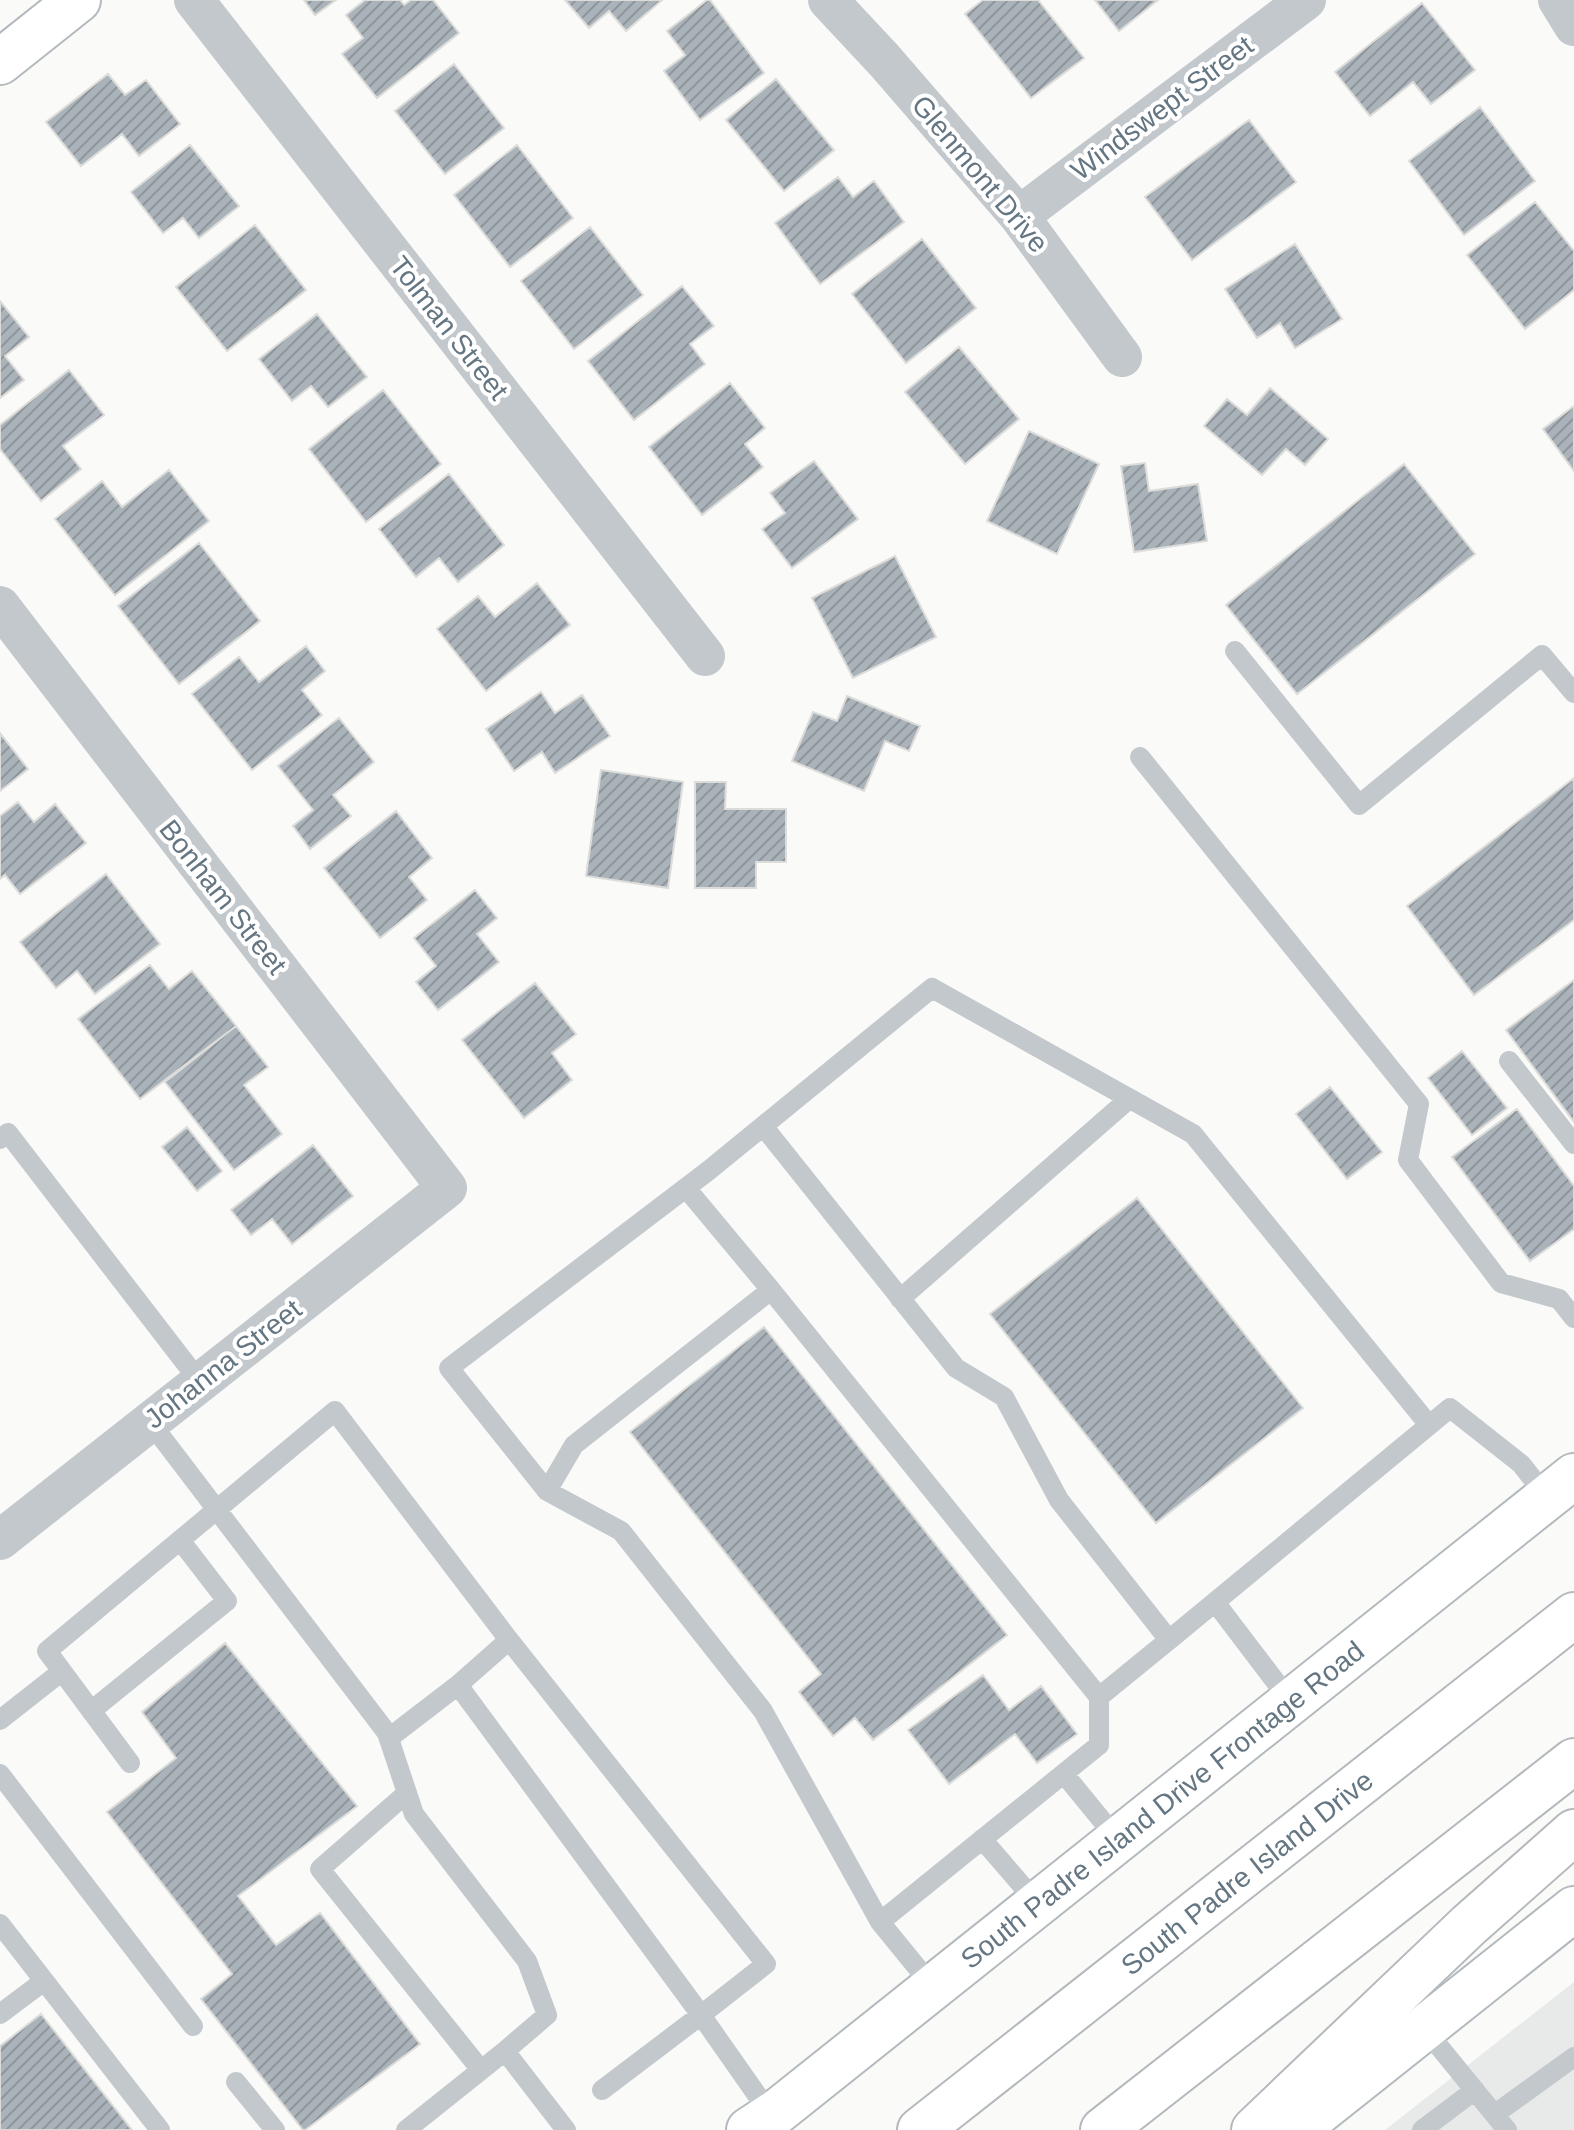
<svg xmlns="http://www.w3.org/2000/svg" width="1574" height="2130" font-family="Arial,sans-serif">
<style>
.built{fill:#e8e9e9}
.building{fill:url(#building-hatch);stroke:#dcdcda;stroke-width:2}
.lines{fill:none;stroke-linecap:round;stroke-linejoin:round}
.secondary-casing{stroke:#b3babf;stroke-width:48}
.highway-casing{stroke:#b4b9bd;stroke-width:48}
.lane{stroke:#c3c8cc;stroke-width:20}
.street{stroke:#c3c8cc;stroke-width:40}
.secondary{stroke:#fff;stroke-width:44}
.highway{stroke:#fff;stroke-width:44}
.labels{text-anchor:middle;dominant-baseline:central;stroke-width:8;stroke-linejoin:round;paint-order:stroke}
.street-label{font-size:28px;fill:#657683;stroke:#fff}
</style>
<defs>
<pattern id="building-hatch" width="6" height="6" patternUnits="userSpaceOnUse" patternTransform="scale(2)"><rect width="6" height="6" fill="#aab3b9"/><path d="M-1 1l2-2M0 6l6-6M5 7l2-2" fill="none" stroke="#8e969c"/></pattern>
</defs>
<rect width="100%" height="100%" fill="#fafaf8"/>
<!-- built -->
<path class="built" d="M1574,1982V2130H1385Z"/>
<!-- building -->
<path class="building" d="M304,0H336L315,15Z
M365,0H400L404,5L411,0H433L459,33L377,98L342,54L363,38L346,15Z
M565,0H662L626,31L609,11L589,28Z
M707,0H710L764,73L700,120L664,71L685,55L667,31Z
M983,0H1038L1084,58L1031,98L965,14Z
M1095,0H1158L1119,31Z
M1422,3L1475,70L1431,104L1413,82L1370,116L1335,72Z
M454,64L504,128L445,174L395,111Z
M108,74L125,95L146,80L180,124L139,156L122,134L81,166L46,122Z
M776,79L834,150L784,191L726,120Z
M1480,107L1535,181L1464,235L1409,161Z
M1249,120L1296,182L1192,260L1145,197Z
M190,145L239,206L199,238L183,218L163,233L131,192Z
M517,145L573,218L510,267L454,195Z
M838,177L853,197L874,181L904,222L820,284L775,223Z
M1535,202L1574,251V290L1525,329L1467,255Z
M255,225L306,290L227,351L176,287Z
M590,227L643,295L574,349L521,281Z
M922,239L976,308L906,363L852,294Z
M1295,244L1342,319L1295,348L1280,323L1257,338L1225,289Z
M682,286L714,326L690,344L705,364L634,420L588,361Z
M0,301L29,337L5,356L24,380L0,398Z
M317,314L367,377L328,407L311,386L292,401L259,359Z
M959,347L1019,419L965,464L905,392Z
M69,370L104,415L63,446L81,469L41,501L0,449V425Z
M730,383L765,428L745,444L763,467L702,515L649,447Z
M1270,388L1328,439L1305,465L1286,449L1262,475L1204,426L1227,399L1247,415Z
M383,390L441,464L366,522L309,449Z
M1574,406V471L1543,429Z
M1029,431L1099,464L1057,554L987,521Z
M814,461L858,519L792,568L762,529L785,513L770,493Z
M1145,463L1149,491L1198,484L1207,541L1134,552L1121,466Z
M1404,464L1475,554L1297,694L1226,605Z
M169,470L209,521L115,595L55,519L102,481L122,507Z
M449,474L504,545L458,582L439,558L416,577L379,529Z
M199,543L260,621L179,684L118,606Z
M895,556L936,637L853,678L812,598Z
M537,583L570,625L486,691L437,629L478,596L495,617Z
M306,646L325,671L302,690L322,715L252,770L192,694L239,657L259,682Z
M541,692L555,713L582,695L610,736L555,773L542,752L514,771L486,729Z
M847,696L920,726L909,751L885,741L864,791L792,761L813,712L837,721Z
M339,718L374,762L333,795L351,816L310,849L293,826L313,810L278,766Z
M0,733L28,769L0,791Z
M601,770L683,782L668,888L586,876Z
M1574,778V920L1474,995L1407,906Z
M695,782H726L725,809H786V862H756V888H695Z
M18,802L34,822L55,804L86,843L20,894L5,875L0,879V816Z
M396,811L432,858L409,877L427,900L380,938L324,868Z
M106,874L160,944L95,994L77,971L56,988L20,942Z
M475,890L497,918L477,934L499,962L438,1010L416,982L436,966L414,938Z
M150,965L169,989L192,971L236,1026L140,1099L78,1019Z
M1574,980V1122L1506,1030Z
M535,983L576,1034L552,1053L572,1080L524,1118L462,1040Z
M236,1026L268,1067L244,1085L282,1134L234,1170L165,1082Z
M1462,1051L1507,1108L1472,1135L1428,1078Z
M1330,1087L1382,1152L1347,1179L1296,1114Z
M1517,1109L1574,1186V1229L1530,1261L1452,1157Z
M187,1127L222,1171L197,1191L162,1147Z
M313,1145L353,1196L292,1244L272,1219L251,1235L231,1210Z
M1137,1198L1303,1408L1156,1523L990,1314Z
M764,1327L1007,1635L873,1740L855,1718L833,1736L799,1692L821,1674L630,1432Z
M225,1643L357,1806L238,1896L276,1945L320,1913L420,2044L305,2130H303L201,1999L232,1974L107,1812L176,1758L142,1712Z
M983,1675L1009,1710L1041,1686L1077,1734L1037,1763L1015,1734L949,1784L908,1730Z
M41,2014L132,2130H0V2046Z"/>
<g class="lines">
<!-- secondary casing -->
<g class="secondary-casing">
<g id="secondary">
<path d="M0,62L78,0"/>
<path id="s1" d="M749,2130L778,2111L1574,1476"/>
<path d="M1296,2130L1574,1909"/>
</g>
</g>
<!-- highway casing -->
<g class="highway-casing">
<g id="highway">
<path id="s2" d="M920,2130L1574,1615"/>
<path d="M1103,2130L1574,1761"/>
<path d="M1254,2130L1469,1925L1574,1832"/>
</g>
</g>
<!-- lane -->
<path class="lane" d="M1235,651L1359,805L1542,655L1574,693
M1140,757L1419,1104L1408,1160L1501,1283L1559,1299L1574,1318
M1509,1061L1574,1144
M763,1126L956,1368L1004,1397L1059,1500L1169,1640L1215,1602
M0,1139L8,1133L200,1382
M686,1188L771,1290
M900,1299L1129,1099
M150,1422L387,1733L414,1814L527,1961L547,2015L505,2051L566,2130
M547,1491L574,1445L771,1290L1099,1697V1745L880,1922L763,1711L621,1531L547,1491L449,1368L708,1171L932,988L1193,1134L1429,1425
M1099,1697L1169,1640
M1291,1702L1215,1602L1450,1408L1521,1464L1547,1497
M91,1711L227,1601L180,1540
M0,1720L61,1672
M389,1738L458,1685
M130,1763L47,1651L335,1411L509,1640L458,1685L701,2015L766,1964L509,1640
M0,1774L193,2026
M1064,1774L1118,1840
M407,1793L320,1869L481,2070
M982,1839L1038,1904
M880,1922L933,1987
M0,1924L160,2130
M0,2014L44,1981
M1424,2028L1507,2130
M236,2082L275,2130
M602,2090L701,2015L771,2115
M1495,2114L1574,2057
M406,2130L505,2051
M1422,2130L1475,2090"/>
<!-- street -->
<path class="street" d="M194,0L705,656
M828,0L884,60L1019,216L1122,357
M1558,0L1574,26
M1019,216L1306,0
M0,606L447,1188L0,1540"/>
<!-- secondary -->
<use href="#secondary" class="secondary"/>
<!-- highway -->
<use href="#highway" class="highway"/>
</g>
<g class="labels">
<!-- street labels -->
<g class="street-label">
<text transform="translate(1162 108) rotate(-37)">Windswept Street</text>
<text transform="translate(980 174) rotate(50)">Glenmont Drive</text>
<text transform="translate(449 328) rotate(52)">Tolman Street</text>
<text transform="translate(223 897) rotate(52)">Bonham Street</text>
<text transform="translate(223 1364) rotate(-38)">Johanna Street</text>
<text stroke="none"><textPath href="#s1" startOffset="526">South Padre Island Drive Frontage Road</textPath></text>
<text stroke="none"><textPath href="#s2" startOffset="416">South Padre Island Drive</textPath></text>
</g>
</g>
</svg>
